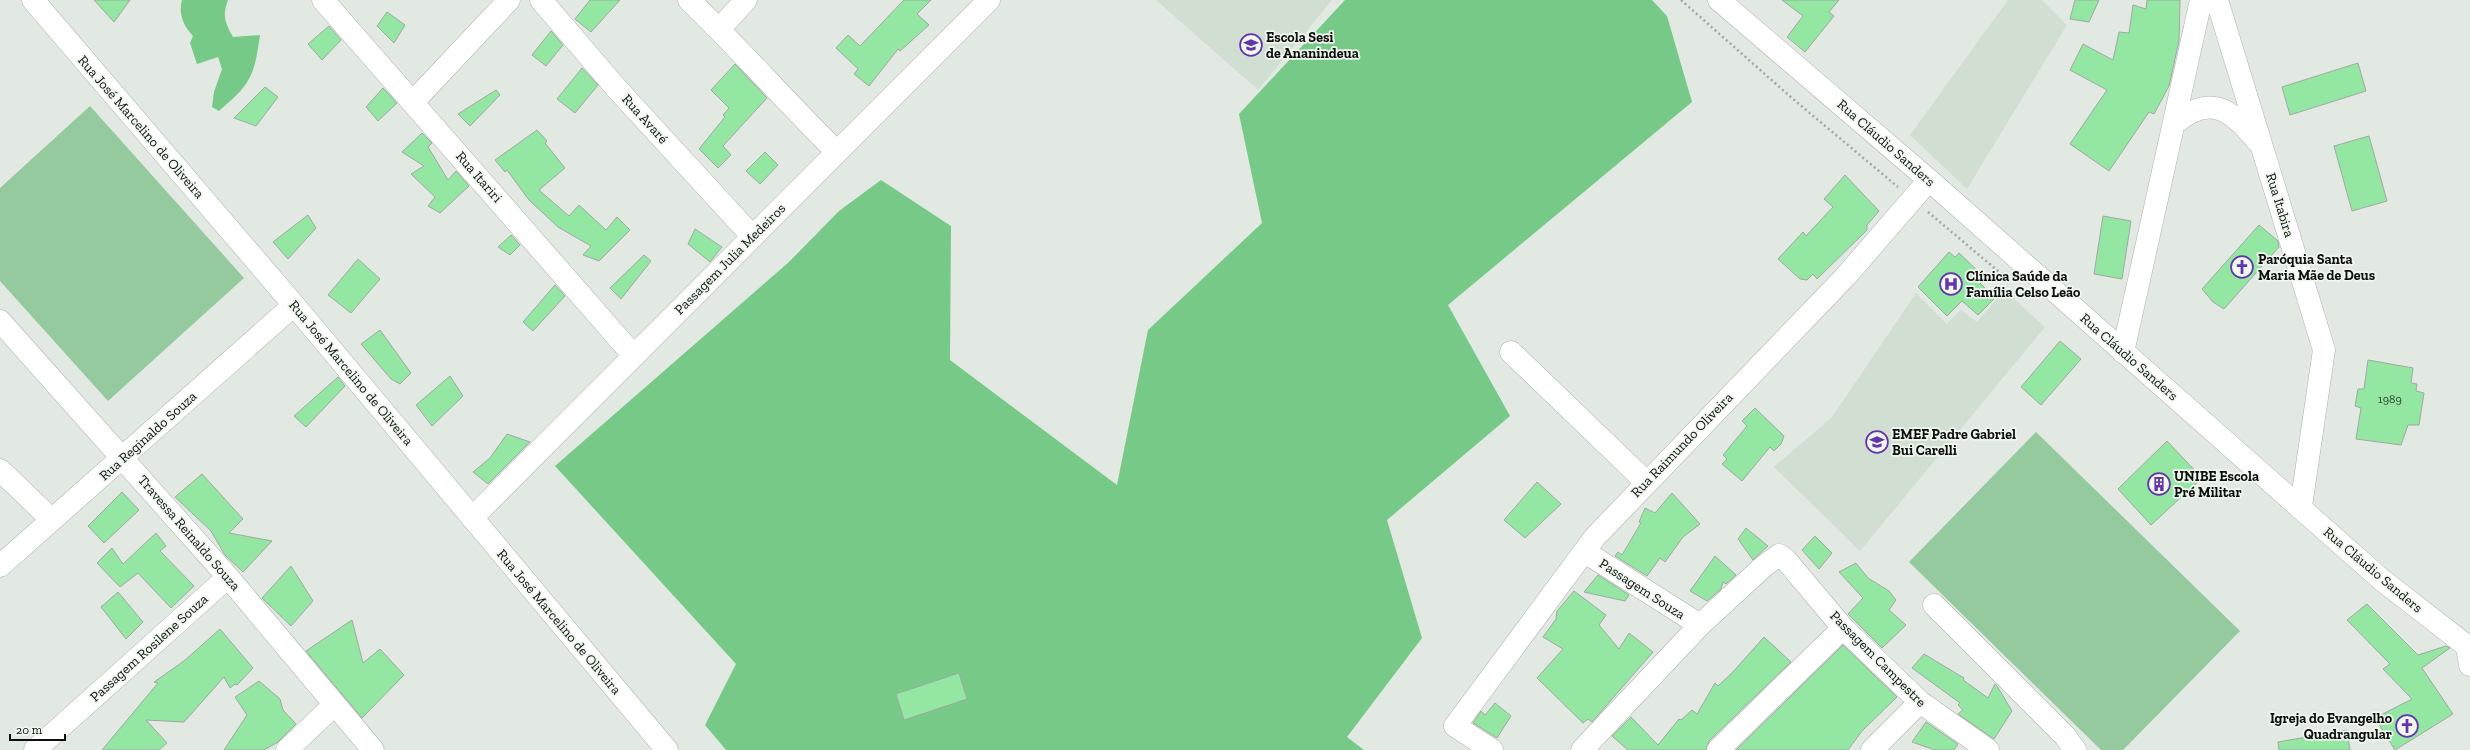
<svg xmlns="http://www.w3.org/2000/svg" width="2470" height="750" font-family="'Zilla Slab',serif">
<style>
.built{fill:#d1dfd2}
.green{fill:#95c99e}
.forest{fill:#76c987}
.building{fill:#93e7a2;stroke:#a1a8a2}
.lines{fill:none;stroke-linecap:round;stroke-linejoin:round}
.minor-casing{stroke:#abb3ac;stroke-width:23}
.major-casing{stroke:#abb3ac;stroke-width:23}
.path{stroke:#a0a6a1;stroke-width:2.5;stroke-dasharray:2 3;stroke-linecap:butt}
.minor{stroke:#fff;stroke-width:22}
.major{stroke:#fff;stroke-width:22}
.labels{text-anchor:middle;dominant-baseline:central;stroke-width:3.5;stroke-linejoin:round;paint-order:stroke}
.number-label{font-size:12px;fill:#2f4633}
.poi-label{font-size:14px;font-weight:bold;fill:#0e100e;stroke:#eff7ef;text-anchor:start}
.street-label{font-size:14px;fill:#0e100e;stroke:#eff7ef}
</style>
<rect width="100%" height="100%" fill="#e1e9e2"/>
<!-- built -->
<path class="built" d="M1156,0H1332L1258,90Z
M2008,0H2042L2067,25L1967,189L1910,135Z
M2004,290L2045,327L1860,551L1774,467L1832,417L1916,293L1947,324L1961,310L1977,322Z"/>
<!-- green -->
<path class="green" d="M90,106L244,278L108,401L0,281V188Z
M2036,432L2240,631L2123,750H2101L1909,562Z"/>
<!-- forest -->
<path class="forest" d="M182,0H228C222,16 225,23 233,37L260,35C254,77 251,84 219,111L212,107L214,92L222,69L218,57L197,64L190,43L193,36C184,26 178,15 182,0Z
M1345,0H1652L1667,16L1692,102L1448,305L1510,416L1387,520L1422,638L1347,737L1364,750H726L705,725L736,664L555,466L789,262L839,211L881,180L951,226L950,360L1117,485L1148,330L1262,223L1239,114Z"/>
<!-- building -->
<path class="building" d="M94,0H130L114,22Z
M590,0H620L591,32L575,19Z
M904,0H931L917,14L929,25L900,51L898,49L869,86L854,74L858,69L836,48L848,35L860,46Z
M1782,0H1839L1829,12L1834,16L1805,52L1787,37L1803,16Z
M2075,0H2099L2089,22L2070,19Z
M2147,0H2180L2179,41L2169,86L2154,114L2149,112L2109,171L2070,144L2107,90L2070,70L2083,44L2113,60L2119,32L2129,33L2133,5L2146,9Z
M387,12L405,25L394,43L377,26Z
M329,26L341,40L322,60L308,44Z
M551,31L563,45L546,66L532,55Z
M2358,63L2366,91L2290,115L2282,87Z
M735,64L767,98L723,146L731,155L718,168L699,149L725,117L723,115L729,108L711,90Z
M582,68L598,85L575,113L557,99Z
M265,87L278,97L256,126L234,118Z
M383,88L397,103L378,121L366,107Z
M496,90L500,95L470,126L458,114Z
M537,130L547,141L545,143L565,168L539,190L569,216L579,205L606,230L617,217L630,230L599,261L583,255L591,246L558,227L529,200L507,170L505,172L495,160Z
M422,133L432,143L428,147L448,180L456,171L469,186L440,213L428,206L435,197L411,174L424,166L402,152Z
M2369,136L2387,201L2352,211L2334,146Z
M765,152L778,165L760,184L746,171Z
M1845,175L1879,211L1867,225V230L1817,279L1813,274L1807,280L1800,279L1778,259L1803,232L1806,236L1833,207L1824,199Z
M308,215L316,228L288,259L273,242Z
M2103,216L2131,221L2122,279L2094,274Z
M2259,225L2278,241L2279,247L2224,309L2213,302L2202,289Z
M695,229L722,247L710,262L688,244Z
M511,235L520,245L510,255L498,247Z
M1949,252L1955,257L1959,253L1985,278L1979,282L1995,298L1978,315L1962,301L1947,316L1918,287Z
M644,255L651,261L621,299L610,288Z
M358,259L380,279L351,313L328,295Z
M555,285L565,296L533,331L523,322Z
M380,330L411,373L400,384L391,379L361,344Z
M2060,341L2081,359L2041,405L2021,387Z
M2368,360L2413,368L2411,383L2417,384L2416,391L2424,393L2419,425H2408L2401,445L2356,439L2361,408L2355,406L2358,389H2364Z
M450,376L463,396L432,426L416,405Z
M338,377L345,386L306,427L294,416Z
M1755,408L1784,436L1781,444L1774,451L1770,447L1742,481L1722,464L1727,459L1723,455L1747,426L1742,421Z
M507,434L530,442L488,484L473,472L490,458Z
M2167,441L2202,478L2151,525L2118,489Z
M202,474L243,519L229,533L272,541L243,572L225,555L211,531L175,497Z
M1537,482L1561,504L1525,538L1504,520Z
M122,492L139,510L104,543L88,526Z
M1672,493L1700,524L1683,537L1665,562L1660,558L1647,576L1615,556L1618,552L1622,555L1641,523L1639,522L1645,508L1655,513Z
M1746,528L1768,546L1753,560L1738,539Z
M156,533L166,546L160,551L194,586L171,608L138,573L120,587L97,563L112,548L123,564Z
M1815,536L1832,553L1819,569L1802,550Z
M1715,556L1736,575L1726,584L1723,582L1721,589L1707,601L1690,591Z
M1856,563L1868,578L1889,591L1896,600L1889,610L1906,625L1882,648L1848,614L1863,598L1839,572Z
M291,566L313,601L291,626L262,598Z
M1598,575L1629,595L1625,601L1584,592Z
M1574,591L1606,615L1599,625L1619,649L1629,633L1653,652L1592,722L1588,719L1583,723L1537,678L1563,649L1543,637L1556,619L1557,611Z
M118,592L143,622L126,639L101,607Z
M2367,604L2418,655L2446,646L2450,648L2422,668L2453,714L2395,750L2375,718L2412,699L2383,669L2390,664L2347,620Z
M352,620L363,663L380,649L404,675L362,718L306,651Z
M220,629L253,668L237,685L235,684L230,688L224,677L184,722L146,720L167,743L159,750H102L158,683L154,682L184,661Z
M1764,637L1791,662L1709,741L1706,750H1628L1612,736L1631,717L1658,745L1679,719L1681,720L1692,710L1697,714L1715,683L1718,686L1732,673Z
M1843,645L1897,697L1862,731L1848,750H1736Z
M1924,654L1964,678L1963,680L1988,698L1995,684L1997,686L2012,711L1994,739L1958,714L1963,710L1958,705L1960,703L1912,668Z
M959,673L967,699L904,720L896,694Z
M259,681L280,699L283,710L296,724L278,742L264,750H224L247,715L235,697Z
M1495,703L1511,716L1497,738L1473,723L1481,711L1485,715Z
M1926,722L1958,744L1954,750H1935L1912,742Z
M2347,730L2350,750H2279L2278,742Z"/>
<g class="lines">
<!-- minor casing -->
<g class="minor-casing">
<path id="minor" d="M33,0L294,305L667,750
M323,0L634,356
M541,0L618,90L752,236
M689,0C740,49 786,102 837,152
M2217,0L2324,350L2301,506
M719,29L746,0
M413,102L509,0
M2174,124C2209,94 2231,108 2257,141
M0,321L228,577L373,750
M1511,352L1646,482
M2123,352L2201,0
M0,470L52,520
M472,518L989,0
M1585,552L1700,625
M0,566L294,305
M1934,605L2065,736L2075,750
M2467,646L2470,665
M35,750L228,577
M287,750L334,705
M1492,750L1455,726L1595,537L1846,276L1929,180
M1582,750L1700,625L1764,566L1779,555L1786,560L1843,628L1920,702L1988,750
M1718,750L1843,628
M1872,750L1920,702"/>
</g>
<!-- major casing -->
<g class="major-casing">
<path id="major" d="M1719,0L1929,180L2382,580L2467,646H2470"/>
</g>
<!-- path -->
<path class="path" d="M1681,0L1793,99L1898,187
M1928,212L2011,282"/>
<!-- minor -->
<use href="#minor" class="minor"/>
<!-- major -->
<use href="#major" class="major"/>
</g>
<!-- icons -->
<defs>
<g id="university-ring" transform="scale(1.15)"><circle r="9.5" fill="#eff7ef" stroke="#6434ac" stroke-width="1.5"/><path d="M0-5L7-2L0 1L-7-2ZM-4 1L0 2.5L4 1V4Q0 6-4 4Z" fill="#6434ac"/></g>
<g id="church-ring" transform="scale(1.15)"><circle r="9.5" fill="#eff7ef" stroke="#6434ac" stroke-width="1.5"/><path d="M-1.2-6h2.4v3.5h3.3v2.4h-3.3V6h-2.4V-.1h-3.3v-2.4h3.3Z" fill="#6434ac"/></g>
<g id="hospital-ring" transform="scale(1.15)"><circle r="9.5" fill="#eff7ef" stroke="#6434ac" stroke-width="1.5"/><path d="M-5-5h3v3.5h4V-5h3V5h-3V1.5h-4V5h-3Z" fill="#6434ac"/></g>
<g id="school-ring" transform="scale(1.15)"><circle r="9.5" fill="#eff7ef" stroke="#6434ac" stroke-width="1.5"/><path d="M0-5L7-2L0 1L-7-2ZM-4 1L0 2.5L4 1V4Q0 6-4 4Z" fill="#6434ac"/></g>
<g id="building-ring" transform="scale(1.15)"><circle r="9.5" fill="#eff7ef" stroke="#6434ac" stroke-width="1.5"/><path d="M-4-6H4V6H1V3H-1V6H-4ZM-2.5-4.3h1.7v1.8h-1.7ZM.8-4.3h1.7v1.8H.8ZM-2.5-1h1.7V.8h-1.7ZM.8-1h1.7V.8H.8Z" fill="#6434ac"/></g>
</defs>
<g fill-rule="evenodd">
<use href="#university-ring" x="1251" y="45"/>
<use href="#church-ring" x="2242" y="267"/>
<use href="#hospital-ring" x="1951" y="284"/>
<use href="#school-ring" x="1877" y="442"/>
<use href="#building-ring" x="2159" y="484"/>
<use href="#church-ring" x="2407" y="726"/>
</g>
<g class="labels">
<!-- number labels -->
<g class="number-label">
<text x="2390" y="399">1989</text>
</g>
<!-- poi labels -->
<g class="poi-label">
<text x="1266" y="37">Escola Sesi<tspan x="1266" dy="16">de Ananindeua</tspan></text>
<text x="2258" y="259">Paróquia Santa<tspan x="2258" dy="16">Maria Mãe de Deus</tspan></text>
<text x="1966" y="276">Clínica Saúde da<tspan x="1966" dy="16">Família Celso Leão</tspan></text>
<text x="1892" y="434">EMEF Padre Gabriel<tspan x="1892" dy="16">Bui Carelli</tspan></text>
<text x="2174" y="476">UNIBE Escola<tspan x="2174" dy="16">Pré Militar</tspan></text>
<text x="2392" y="718" text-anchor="end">Igreja do Evangelho<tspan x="2392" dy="16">Quadrangular</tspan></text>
</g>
<!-- street labels -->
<g class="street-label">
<text transform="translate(645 119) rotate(48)">Rua Avaré</text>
<text transform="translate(141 127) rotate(49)">Rua José Marcelino de Oliveira</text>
<text transform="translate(1886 143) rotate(41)">Rua Cláudio Sanders</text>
<text transform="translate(479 177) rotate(49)">Rua Itariri</text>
<text transform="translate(2280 205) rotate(73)">Rua Itabira</text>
<text transform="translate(730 259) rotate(-45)">Passagem Julia Medeiros</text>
<text transform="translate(2129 357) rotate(41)">Rua Cláudio Sanders</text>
<text transform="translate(351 373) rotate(50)">Rua José Marcelino de Oliveira</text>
<text transform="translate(148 436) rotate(-42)">Rua Reginaldo Souza</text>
<text transform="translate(1682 445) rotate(-46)">Rua Raimundo Oliveira</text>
<text transform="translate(189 533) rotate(49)">Travessa Reinaldo Souza</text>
<text transform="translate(2373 570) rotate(40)">Rua Cláudio Sanders</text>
<text transform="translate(1642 589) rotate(33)">Passagem Souza</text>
<text transform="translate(559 622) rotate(50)">Rua José Marcelino de Oliveira</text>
<text transform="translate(149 648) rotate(-42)">Passagem Rosilene Souza</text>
<text transform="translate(1878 659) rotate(45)">Passagem Campestre</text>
</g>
</g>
<!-- scale -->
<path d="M10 734v6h55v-6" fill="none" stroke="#0e100e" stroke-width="2"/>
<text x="16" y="734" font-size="12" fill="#0e100e" stroke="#eff7ef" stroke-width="3" paint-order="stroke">20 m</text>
</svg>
